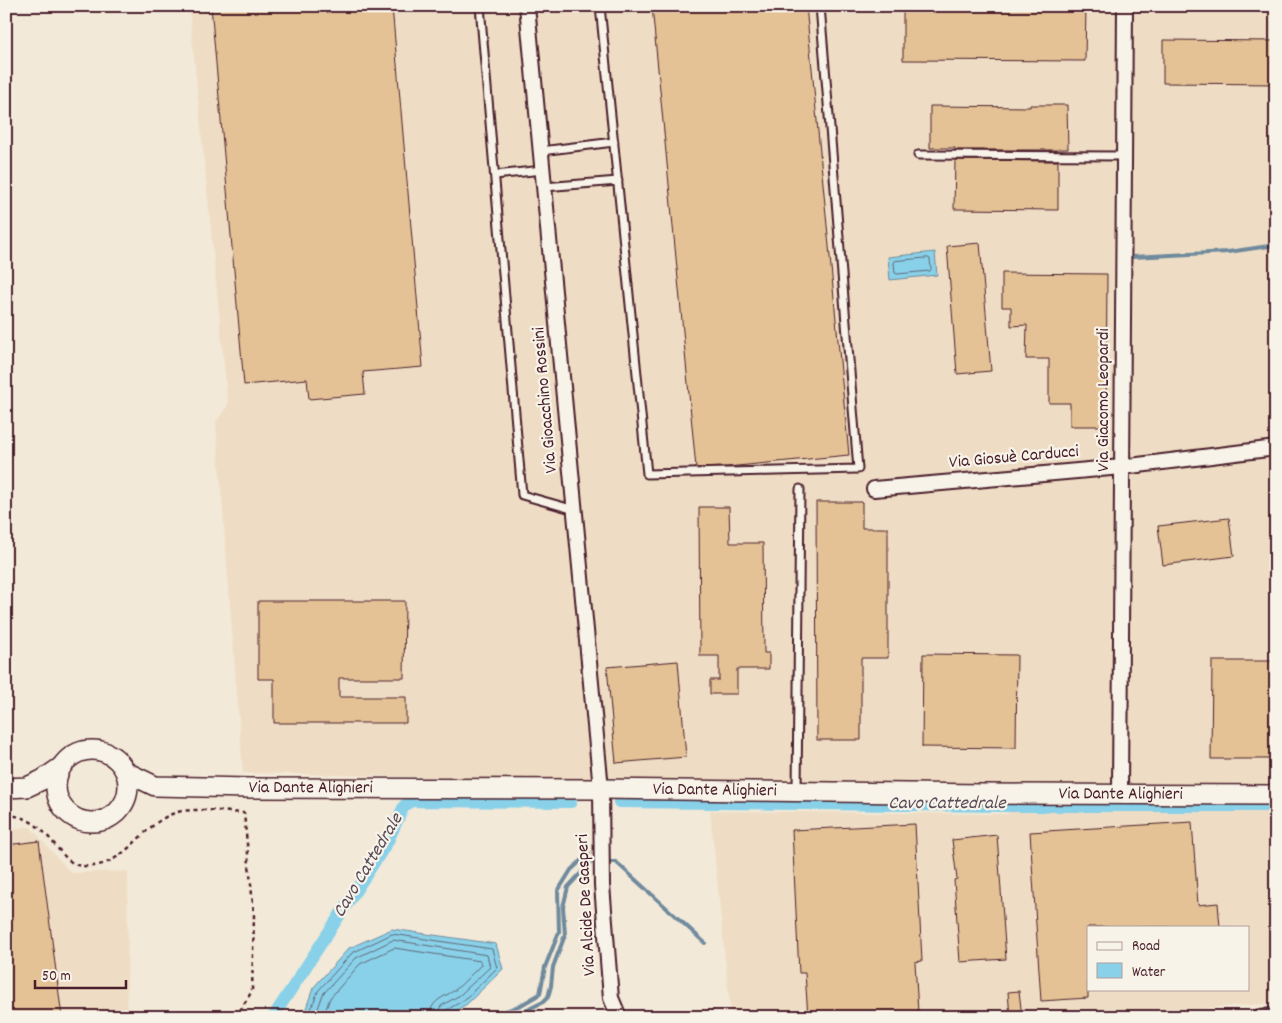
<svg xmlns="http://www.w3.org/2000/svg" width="1282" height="1023" font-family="Dekko,sans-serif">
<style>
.built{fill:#eeddc4;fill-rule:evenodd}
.water{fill:#88d1e9;stroke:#6f8a9d}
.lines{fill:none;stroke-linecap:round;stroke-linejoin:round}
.shore{stroke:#636677;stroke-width:1}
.stream{stroke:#6f8a9d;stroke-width:4}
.canal{stroke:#88d1e9;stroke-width:12}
.building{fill:#e4c296;stroke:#4a1f2b}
.service-casing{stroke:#4a1f2b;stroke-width:11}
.minor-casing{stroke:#4a1f2b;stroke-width:18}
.secondary-casing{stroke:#4a1f2b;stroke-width:22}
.path{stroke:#4a1f2b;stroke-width:2.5;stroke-dasharray:4 4;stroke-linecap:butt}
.service{stroke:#f7f3e8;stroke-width:7}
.minor{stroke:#f7f3e8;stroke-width:14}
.secondary{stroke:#f7f3e8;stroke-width:19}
.labels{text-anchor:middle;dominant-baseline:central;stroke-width:4.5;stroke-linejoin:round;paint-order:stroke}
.street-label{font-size:18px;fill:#4a1f2b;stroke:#f7f3e8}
.water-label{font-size:19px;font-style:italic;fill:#5a4c5a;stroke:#f7f3e8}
</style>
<rect width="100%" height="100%" fill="#f3e9d8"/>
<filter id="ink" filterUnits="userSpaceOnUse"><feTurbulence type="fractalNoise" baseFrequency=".02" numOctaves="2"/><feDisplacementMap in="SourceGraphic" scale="10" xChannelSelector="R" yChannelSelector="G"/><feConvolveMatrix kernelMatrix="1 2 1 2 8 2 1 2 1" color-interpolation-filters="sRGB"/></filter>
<g filter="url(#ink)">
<!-- built -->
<path class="built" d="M189,6H1276V1003L1087,1017H731L710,811L1008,814L1009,786L557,780L243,773L216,422L228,405ZM1088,927H1248V989H1088Z
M30,827L71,873L128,871L127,1017H6V829Z"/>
<!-- water -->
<path class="water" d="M935,252L937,275L890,280L888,257Z
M392,929L496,944L503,969L467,1004L445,1017H303L313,988L349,948Z"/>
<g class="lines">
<!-- shore -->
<path class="shore" d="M928,258L930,259L931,269L930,271L897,274L895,273L894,263L895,261Z
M308,1017L318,991L352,953L392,934L492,949L497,968L464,1000L445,1011L444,1017
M315,1017L323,994L356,958L393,940L487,955L490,967L460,995L441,1006L438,1012L437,1017
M323,1017L330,998L360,964L394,948L480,961L481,965C472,973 464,983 455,990C443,998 430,1000 430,1017"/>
<!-- stream -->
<path class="stream" d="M1133,257L1228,252L1276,245
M605,862H616L705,943
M490,1017L521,1005L540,994L545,967L559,932L558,891L571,870L589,853
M513,1017L543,1002L548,997L551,986L553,967L565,935L563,907L568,887L591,862H598"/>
<!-- canal -->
<path class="canal" d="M619,802L1009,806H1276
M273,1017L387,843L404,806L411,801L571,802"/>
</g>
<!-- building -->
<path class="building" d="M211,6H392L423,367L363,372L365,394L309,399L307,379L244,385Z
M652,6H806L849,455L727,467L696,468Z
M903,6H1086L1085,61L903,60Z
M1163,40L1276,41V84L1163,83Z
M1030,105H1067L1068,149H1058V150H955V148H930V106L1030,107Z
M955,160L1058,161V210L954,209Z
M980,243L991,371L957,374L947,246Z
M1002,273L1107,274L1106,426H1070V403H1049V359H1026L1027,325L1011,326V307H1002Z
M816,502H862V528H888V658H861V740H817Z
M699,507H729L730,543H763L764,653H769V669H737V694H710V680H719V656H700Z
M1229,518L1234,556L1163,565L1158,526Z
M258,601H405L404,678H339V697H406V723H274V679H258Z
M923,654L1017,655L1016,748L922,747Z
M678,661L686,757L616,763L607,667Z
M1212,661H1276V759H1211Z
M1192,822L1198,905L1218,903L1220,927H1088V998L1041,1001L1030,832Z
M915,824L922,961L915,962L918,1012L808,1017L805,973H799L792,830Z
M997,835L1006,959L960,962L954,880L957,879L952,840Z
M39,841L62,1017H6V845Z
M1019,991L1022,1017H1010L1008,992Z"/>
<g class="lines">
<!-- service casing -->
<g class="service-casing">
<path id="service" d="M480,6L522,495L575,510
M600,6L647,474L858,469L820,6
M541,151L614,142
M918,155L1124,156
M495,175L543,170
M544,187L618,181
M797,792L800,489"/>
</g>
<!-- minor casing -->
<g class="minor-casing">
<path id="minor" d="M527,6L601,789L602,885L611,998L619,1017
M874,489L1122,467L1276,448
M1120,794L1125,6
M1260,1017L1276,1016"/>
</g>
<!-- secondary casing -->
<g class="secondary-casing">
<g id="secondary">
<circle cx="92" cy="786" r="36"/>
<path id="s1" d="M126,772L155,786L249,788L601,789L983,794L1276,795"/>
<path d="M6,788L27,787L42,780L61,767"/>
</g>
</g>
<!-- path -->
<path class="path" d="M6,815C50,816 57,864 82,866C124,870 139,827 172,814C189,806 224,812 244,813L254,915L252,991L236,1017"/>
<!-- service -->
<use href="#service" class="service"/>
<!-- minor -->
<use href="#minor" class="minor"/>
<!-- secondary -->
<use href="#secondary" class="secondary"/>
</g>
</g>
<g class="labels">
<!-- street labels -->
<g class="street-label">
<text transform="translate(546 400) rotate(-95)">Via Gioacchino Rossini</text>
<text transform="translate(1104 400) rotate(-90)">Via Giacomo Leopardi</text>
<text transform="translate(1014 458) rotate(-5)">Via Giosuè Carducci</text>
<text stroke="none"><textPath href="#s1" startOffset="188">Via Dante Alighieri</textPath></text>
<text stroke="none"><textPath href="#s1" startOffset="592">Via Dante Alighieri</textPath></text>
<text stroke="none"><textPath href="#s1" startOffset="998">Via Dante Alighieri</textPath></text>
<text transform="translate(587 905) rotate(-93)">Via Alcide De Gasperi</text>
</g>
<!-- water labels -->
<g class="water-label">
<text x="947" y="804">Cavo Cattedrale</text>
<text transform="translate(369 866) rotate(-59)">Cavo Cattedrale</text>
</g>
</g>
<!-- margin -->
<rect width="1282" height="1023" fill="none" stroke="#f7f3e8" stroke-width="25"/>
<rect x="12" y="12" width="1257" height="998" fill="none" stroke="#4a1f2b" stroke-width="2" filter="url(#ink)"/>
<!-- legend -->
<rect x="1087" y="926" width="162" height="65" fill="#f7f3e8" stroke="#b29e9c"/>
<rect x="1097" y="942" width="25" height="8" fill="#f7f3e8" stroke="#b29e9c"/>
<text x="1132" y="950" font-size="15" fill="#4a1f2b">Road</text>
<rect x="1097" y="963" width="25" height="15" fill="#88d1e9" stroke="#b29e9c"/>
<text x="1132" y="976" font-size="15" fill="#4a1f2b">Water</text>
<!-- scale -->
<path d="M35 980v8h91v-8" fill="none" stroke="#4a1f2b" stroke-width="2.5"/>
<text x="42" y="980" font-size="15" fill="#4a1f2b" stroke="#f7f3e8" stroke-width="4" paint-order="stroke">50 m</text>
</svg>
